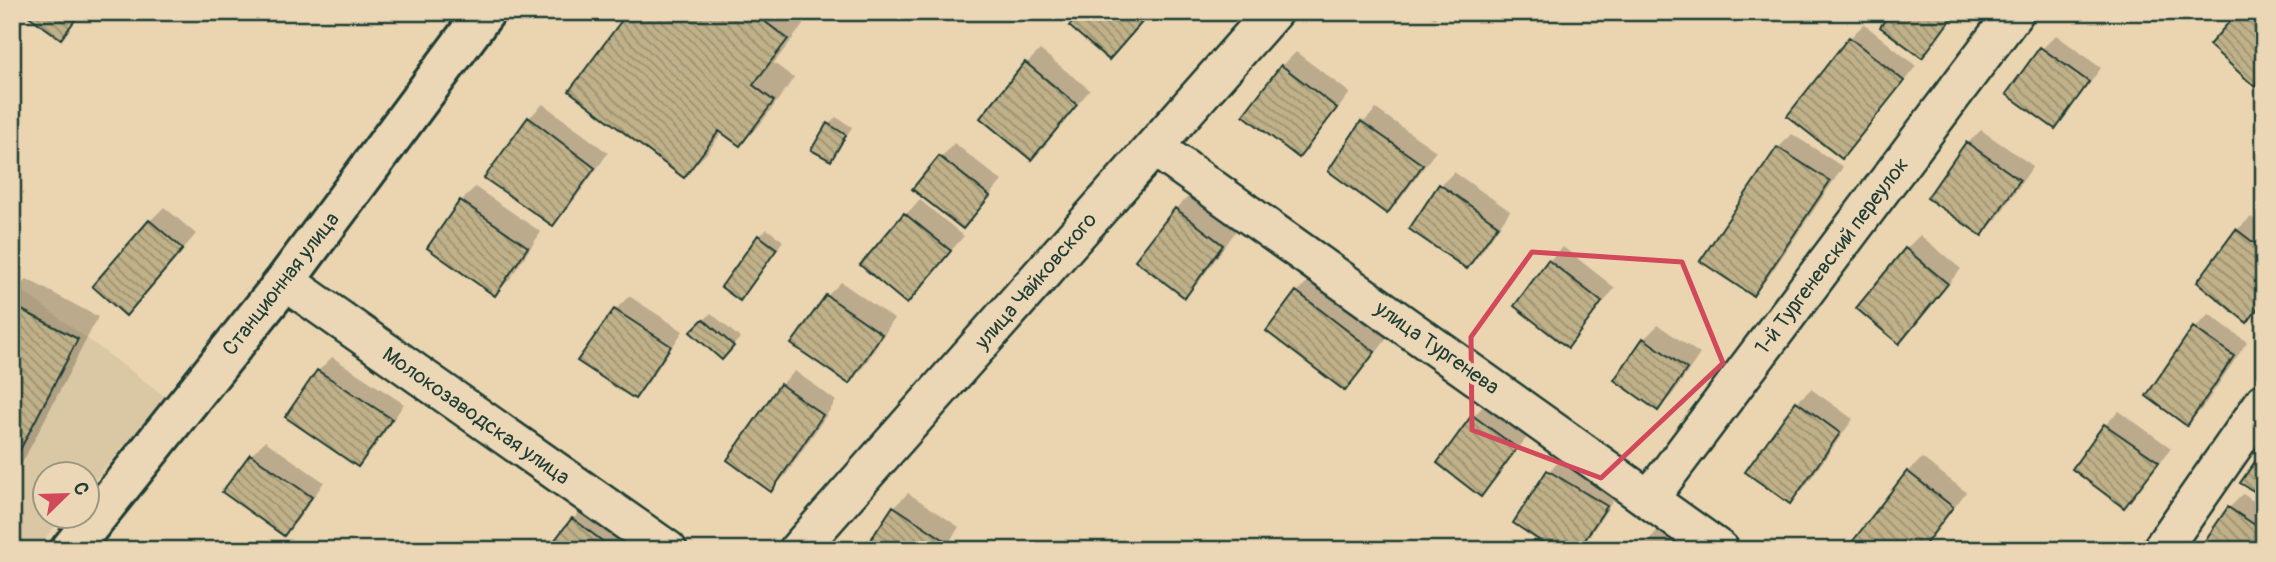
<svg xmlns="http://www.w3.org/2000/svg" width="2276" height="562" font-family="Pangolin,sans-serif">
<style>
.built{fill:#dac7a3}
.shadow{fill:#0003}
.building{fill:url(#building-back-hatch);stroke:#1f3d34;stroke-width:2}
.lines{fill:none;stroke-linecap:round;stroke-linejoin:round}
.street-casing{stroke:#1f3d34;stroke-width:42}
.secondary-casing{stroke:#1f3d34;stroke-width:44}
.street{stroke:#ebd6b5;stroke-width:37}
.secondary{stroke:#ebd6b5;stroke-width:38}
.marked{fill:none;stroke:#d1495b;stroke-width:5;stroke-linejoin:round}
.labels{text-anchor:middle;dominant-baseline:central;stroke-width:7;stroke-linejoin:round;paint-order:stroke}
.street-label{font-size:21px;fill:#1f3d34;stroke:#ebd6b5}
</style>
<defs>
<pattern id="building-back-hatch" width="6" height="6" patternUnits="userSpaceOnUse" patternTransform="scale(1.75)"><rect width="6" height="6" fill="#c0b189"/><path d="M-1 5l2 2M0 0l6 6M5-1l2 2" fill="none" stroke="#9b9171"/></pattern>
</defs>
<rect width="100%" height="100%" fill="#ebd5b1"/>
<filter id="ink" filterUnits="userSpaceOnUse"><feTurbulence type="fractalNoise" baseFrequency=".0143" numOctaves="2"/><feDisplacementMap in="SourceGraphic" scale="14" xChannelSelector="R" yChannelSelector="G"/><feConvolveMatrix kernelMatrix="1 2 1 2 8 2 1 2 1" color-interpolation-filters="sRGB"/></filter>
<g filter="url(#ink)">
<!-- built -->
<path class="built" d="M12,283L166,397L88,488V475H46V516L63,517L35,550H12Z"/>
<!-- shadow -->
<path class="shadow" d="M26,12H83L61,37Z
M631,12H803L809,17L774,63L794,78L762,122L740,144L723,131L706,154L684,176Z
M1426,12H1440L1434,19Z
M1893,12H1958L1935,42L1921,56Z
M1864,24L1916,66L1856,143L1842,157L1850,38Z
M2056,35L2101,68L2068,113L2055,127L2042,49Z
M1040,50L1090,90L1031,158L1027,63Z
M1296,52L1350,93L1313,141L1299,155L1282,66Z
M543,104L608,153L567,210L553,224L529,118Z
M1376,109L1436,151L1401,198L1387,212L1363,123Z
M836,117L852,127L837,152L830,159L829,124Z
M1981,130L2033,166L1996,220L1982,234L1967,144Z
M1792,134L1843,167L1767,279L1753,293L1702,261L1778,148Z
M954,143L1002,181L963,227L915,189Z
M1454,172L1510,211L1481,253L1467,267L1440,186Z
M475,187L541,232L509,280L495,294L461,201Z
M1190,195L1236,231L1199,282L1185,296L1176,209Z
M920,200L964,236L907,301L906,214Z
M164,207L196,234L140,299L150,221Z
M2251,217L2264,227V303L2247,320L2237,230Z
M767,229L783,241L747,291L760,236Z
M1920,235L1961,269L1899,342L1906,249Z
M1563,247L1615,288L1581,331L1567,345L1516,306L1549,261Z
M1311,278L1388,337L1359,375L1345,389L1297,292Z
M27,279L98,317L19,469L12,476V293Z
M841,282L894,319L863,368L849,382L794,344L827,296Z
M629,296L683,331L648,383L635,397L579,360L615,310Z
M711,313L740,338L729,350L693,332Z
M2209,314L2247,342L2201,410L2187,424L2195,328Z
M1658,325L1700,354L1672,395L1658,409L1617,380L1644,339Z
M332,357L404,404L372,451L358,465L318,371Z
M795,371L836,401L785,476L771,489L781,385Z
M1811,389L1853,419L1804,488L1790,502L1797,402Z
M1487,402L1530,433L1495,480L1481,494L1439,463L1474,416Z
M2119,411L2171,448L2138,491L2124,505L2105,425Z
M265,441L324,482L298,520L284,534L251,455Z
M1563,457L1619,492L1580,550H1557L1516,522L1549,471Z
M1922,458L1966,492L1923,550H1857L1852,546L1908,472Z
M908,493L959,527L944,550H866L894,507Z
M2243,494L2264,508V550L2229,508Z
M587,505L630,538L621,550H550L573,519Z
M1661,526L1695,550H1641Z"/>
<!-- building -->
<path class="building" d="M23,12H81L61,39Z
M628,12H752L788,39L753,85L774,101L740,146L719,131L684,178L569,91Z
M1082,12H1151L1109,60L1069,26Z
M1891,12H1956L1922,58L1880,27Z
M2238,12H2258L2264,17V77L2255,87L2209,45Z
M1849,37L1904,81L1842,159L1787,116Z
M2040,47L2089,82L2055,129L2006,94Z
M1025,62L1077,105L1031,160L980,118Z
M1281,65L1337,108L1299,158L1243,115Z
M528,117L595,168L553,226L484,178Z
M1361,121L1423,165L1387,214L1328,171Z
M827,123L846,135L831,161L811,150Z
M1966,142L2020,180L1982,236L1927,198Z
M1777,147L1830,181L1753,296L1700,261Z
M939,156L990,196L963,229L912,189Z
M1439,184L1498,225L1467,269L1409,229Z
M460,200L528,247L495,296L427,248Z
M1175,208L1223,245L1185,298L1135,260Z
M904,213L951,251L907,304L860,265Z
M149,220L183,249L126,316L92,286Z
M2236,229L2264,251V300L2247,323L2197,282Z
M758,235L777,249L740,301L721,287Z
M1905,248L1948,284L1899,344L1856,308Z
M1548,260L1602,302L1568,348L1514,306Z
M1296,291L1375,352L1345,391L1266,331Z
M826,295L882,334L849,384L791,344Z
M12,305L78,339L12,465Z
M614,309L671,346L635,399L577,361Z
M703,319L734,346L722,360L690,332Z
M2193,327L2234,356L2187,426L2146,396Z
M1643,338L1687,369L1658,411L1614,380Z
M317,370L392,419L358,467L285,417Z
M780,384L823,415L771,492L727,460Z
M1796,401L1840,433L1790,504L1745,472Z
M1472,415L1517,448L1481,497L1437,463Z
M2104,424L2159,462L2124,508L2072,469Z
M2264,449V497L2240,483Z
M250,454L312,497L284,536L222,492Z
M1547,470L1607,506L1578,550H1554L1513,523Z
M1907,471L1953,507L1921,550H1854L1849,546Z
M893,506L946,541L941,550H864Z
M2228,507L2264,531V550H2217L2204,542Z
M572,518L614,550H547Z"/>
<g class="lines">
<!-- street casing -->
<g class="street-casing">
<path id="street" d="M1154,147L1720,550
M285,281L668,550
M1649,499L2015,12
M798,550L1273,12
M2161,550L2264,402"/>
</g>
<!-- secondary casing -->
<g class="secondary-casing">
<path id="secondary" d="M70,550L285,281L485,12"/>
</g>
<!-- street -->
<use href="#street" class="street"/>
<!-- secondary -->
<use href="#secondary" class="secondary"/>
</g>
</g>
<!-- marked area -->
<path class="marked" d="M1532,252L1682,262L1723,363L1601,478L1472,430L1471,337Z"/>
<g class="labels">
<!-- street labels -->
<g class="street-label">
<text transform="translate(1832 256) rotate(-53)">1-й Тургеневский переулок</text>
<text transform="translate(1036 281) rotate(-49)">улица Чайковского</text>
<text transform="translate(281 284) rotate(-52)">Станционная улица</text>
<text transform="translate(1437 348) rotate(35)">улица Тургенева</text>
<text transform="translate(476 416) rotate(35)">Молокозаводская улица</text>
</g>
</g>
<!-- margin -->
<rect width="2276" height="562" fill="none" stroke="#ebd6b5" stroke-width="42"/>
<rect x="21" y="21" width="2234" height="520" fill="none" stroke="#1f3d34" stroke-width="2.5" filter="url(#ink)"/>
<!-- north arrow -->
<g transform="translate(66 495) rotate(67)"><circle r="33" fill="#ebd6b5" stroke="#999981" stroke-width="2"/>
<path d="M0-5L12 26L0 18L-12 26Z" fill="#d1495b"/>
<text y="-10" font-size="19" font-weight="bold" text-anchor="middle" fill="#1f3d34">С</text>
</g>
</svg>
